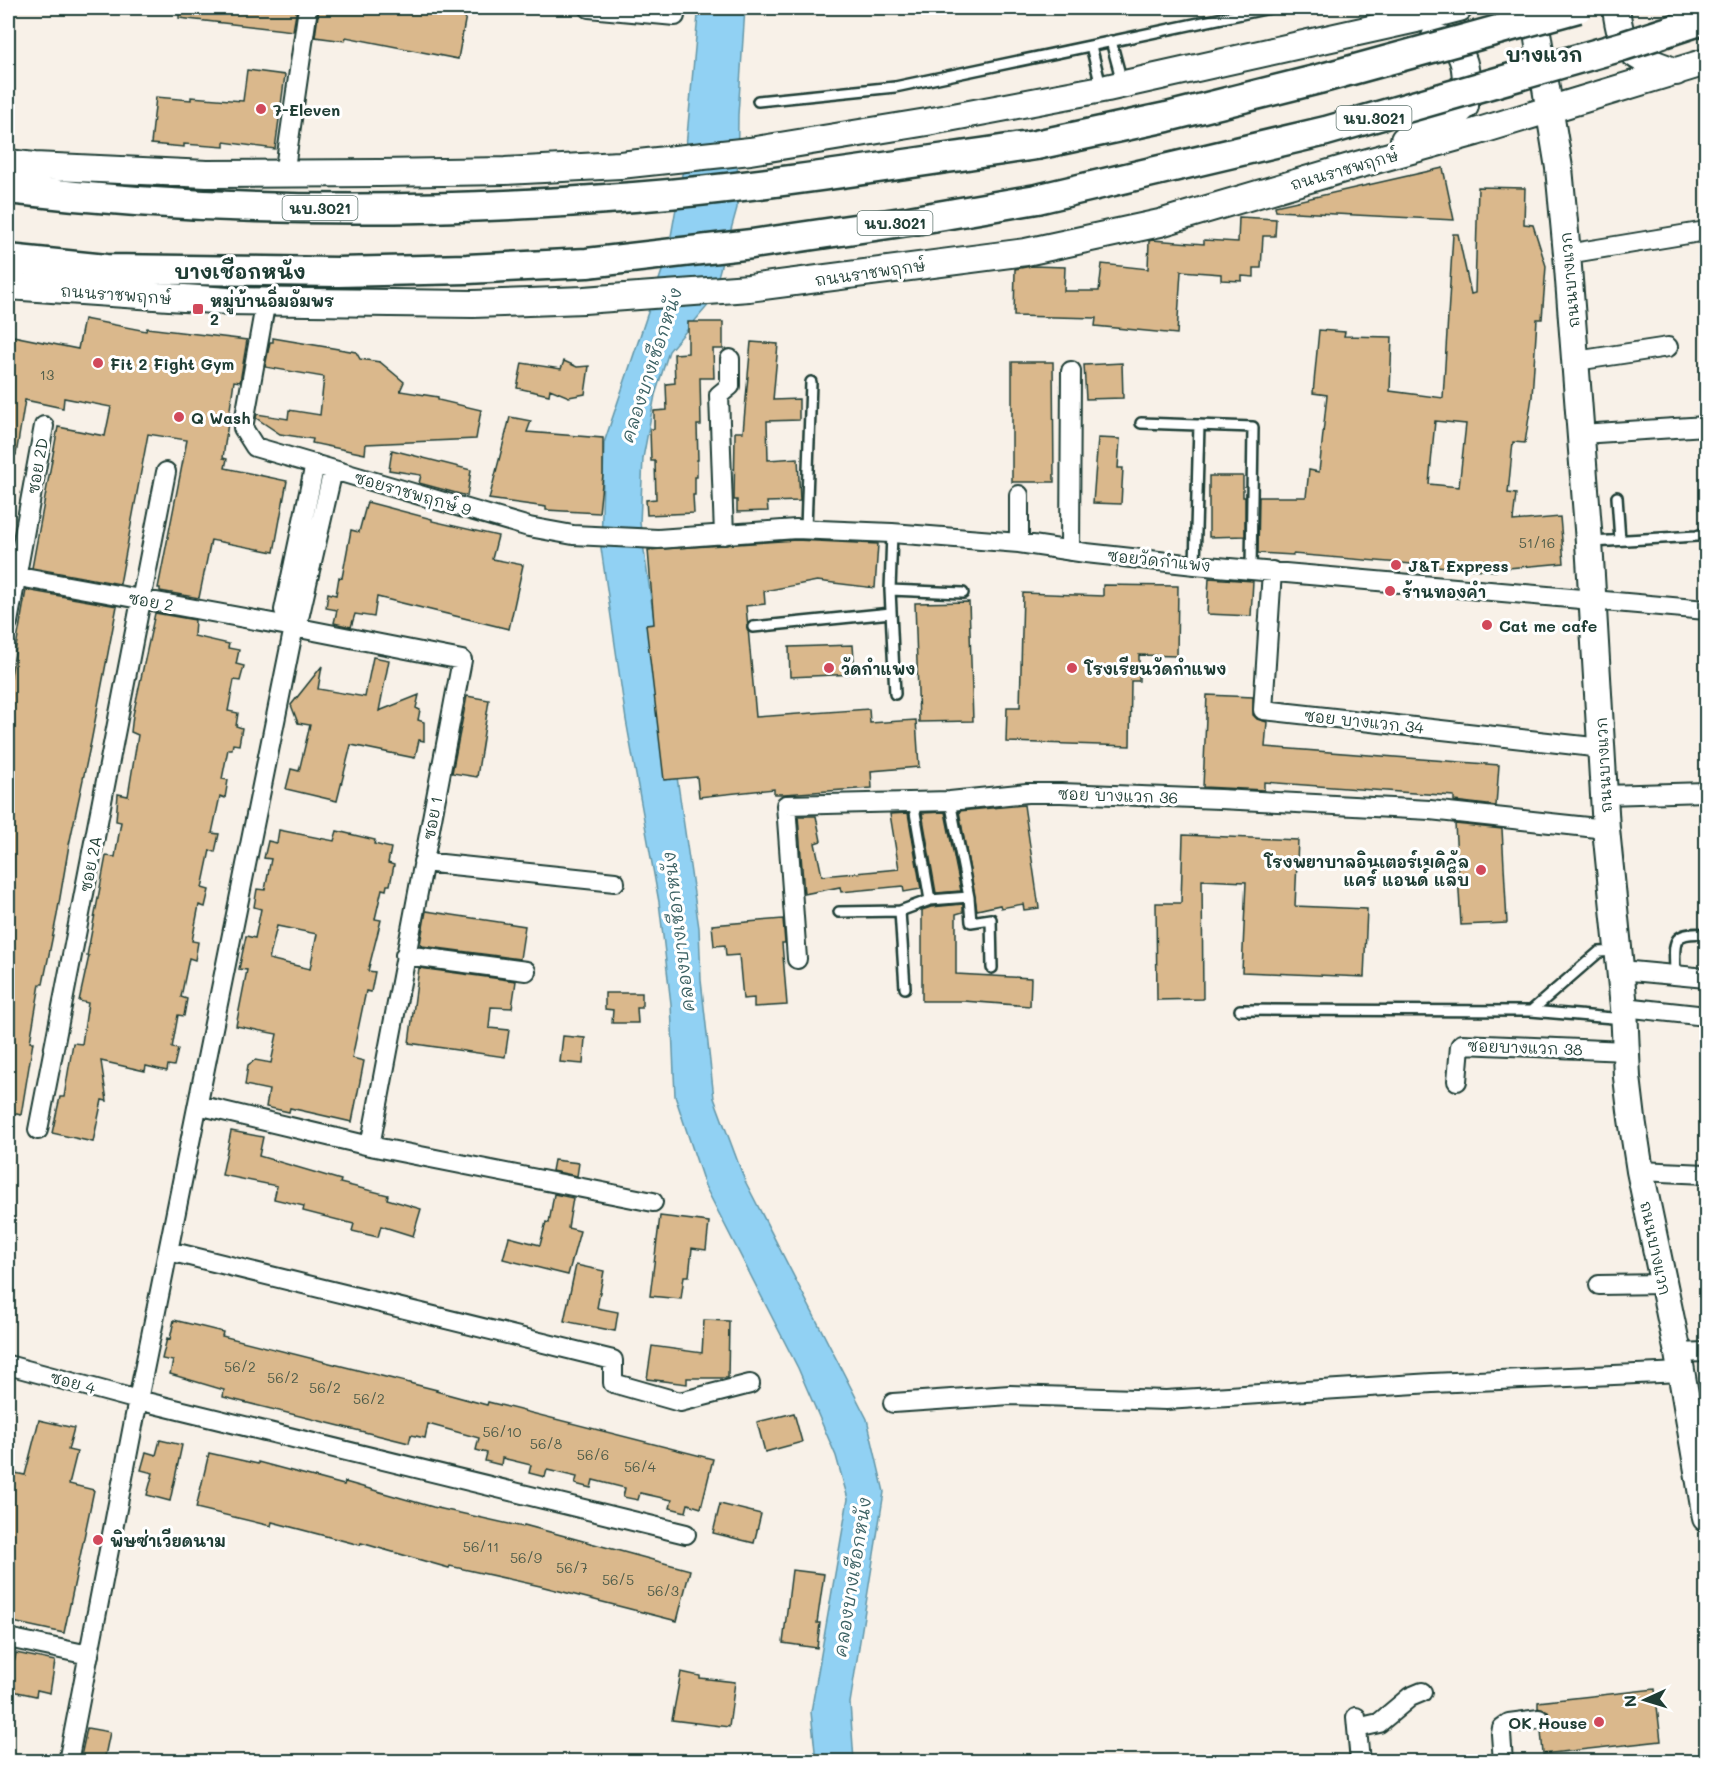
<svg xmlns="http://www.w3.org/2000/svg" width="1714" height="1769" font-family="Mali,'Playpen Sans Thai',sans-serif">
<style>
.water{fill:#91d1f3;stroke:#6396a7;stroke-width:1.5}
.building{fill:#dab88c;stroke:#1f3d34;stroke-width:1.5;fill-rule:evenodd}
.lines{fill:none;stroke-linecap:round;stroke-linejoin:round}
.lane-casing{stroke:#1f3d34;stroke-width:14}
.street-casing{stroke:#1f3d34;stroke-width:22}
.secondary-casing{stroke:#1f3d34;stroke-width:30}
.primary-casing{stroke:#1f3d34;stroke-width:33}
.lane{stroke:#fff;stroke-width:9}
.street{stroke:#fff;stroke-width:18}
.secondary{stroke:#fff;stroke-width:26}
.primary{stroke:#fff;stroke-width:28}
.primary-bridge-casing{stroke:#1f3d34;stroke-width:33;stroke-linecap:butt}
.primary-bridge{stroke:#fff;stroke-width:28}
.poi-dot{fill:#d1495b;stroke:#fff;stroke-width:2}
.labels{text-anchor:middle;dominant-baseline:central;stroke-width:6;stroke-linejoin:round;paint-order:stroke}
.number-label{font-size:14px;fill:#4e5c4a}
.shield{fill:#fff;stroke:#627771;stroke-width:1.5}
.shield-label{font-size:15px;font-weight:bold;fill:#1f3d34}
.poi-label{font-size:16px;font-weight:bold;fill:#1f3d34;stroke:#fff;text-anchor:start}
.street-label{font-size:16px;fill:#1f3d34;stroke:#fff}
.water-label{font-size:18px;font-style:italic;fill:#3c6264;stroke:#fff}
.quarter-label{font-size:20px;font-weight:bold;fill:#1f3d34;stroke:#fff}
</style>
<rect width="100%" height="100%" fill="#f8f1e8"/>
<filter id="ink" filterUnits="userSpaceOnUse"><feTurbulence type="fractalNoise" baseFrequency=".0167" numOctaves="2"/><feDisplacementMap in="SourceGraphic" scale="12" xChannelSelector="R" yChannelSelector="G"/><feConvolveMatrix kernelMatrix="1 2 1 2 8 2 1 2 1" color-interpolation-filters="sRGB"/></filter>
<g filter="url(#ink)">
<!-- water -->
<path class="water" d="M696,8H745L738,115L737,208L711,302L669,351L655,395L643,458L640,523L699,928L701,980L714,1098L745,1181L867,1419L884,1492L850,1703L854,1761H816L811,1712L848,1499L836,1456L798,1368L705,1186L675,1096L671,1004L659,902L626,720L601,548L604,443L668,253L685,158L698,15Z"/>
<!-- building -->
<path class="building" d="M179,8H297L293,31L179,18Z
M319,8H454L467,10L458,59L346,37L345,41L315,37Z
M247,70L285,75L275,149L224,142V147L184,144V147L151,144L156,97L191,100V97L243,101Z
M1443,168L1454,220L1276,211L1275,206Z
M1478,187L1525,188L1524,224L1533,225L1546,266L1542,319H1537L1532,397L1525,443L1513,442L1508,493L1516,494L1513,521L1560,517L1564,563L1497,569L1496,571L1293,554V555L1258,553L1259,497H1306L1309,470L1319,472L1327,395L1313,393L1319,330L1345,332L1344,336L1392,337L1390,391L1443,398L1453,234H1458L1471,294L1475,293ZM1435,421L1466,424L1459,487L1429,484Z
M1239,217L1276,219L1275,236H1263L1261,268H1254V277L1242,276V281L1221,280V274L1181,271L1177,334L1095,326L1096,318L1014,316L1015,269L1032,266L1065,267L1064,291H1099L1102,264L1148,269L1149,241L1152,240L1204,244V240L1238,242Z
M84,319L146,331L147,328L247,340L240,382L234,381L223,458L227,459L225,468L287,481L274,552L211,540L199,598L160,591V588H158L187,440L148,434L120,584L32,568L58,427L105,436L111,407L64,398L63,408L25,400L16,455L8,454V335L78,349Z
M688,322H723V349H713L714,378H700L701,425H697L698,460H697V477H695V495H693L694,513L647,515L646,500L656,499L655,461H651L650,429H654V411L667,410L666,384L675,383L674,354L688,353Z
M273,338L356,352L360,359L380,362L404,382L400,391L438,397V400L481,410L476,439L366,444L365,454L312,443L313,439L280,434L256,418L257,414L288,419L289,410L320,415L324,377L265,367L270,342H273Z
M751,342L778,344L773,400L799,399V420L767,421L768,460L798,458L800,501L767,502L768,511L737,512V500H734L735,434V432H743Z
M564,361L577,367L589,366L585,394L569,397L550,389L549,395L517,388L522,363L561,369Z
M1012,362H1053L1054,482H1012Z
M1122,363L1123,398L1086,399L1084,365Z
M510,417L531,421L527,432L603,438V474L599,513L546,510V507L489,499Z
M1098,438L1120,439L1118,468H1123L1121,504L1093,503Z
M392,450L471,470L467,496L419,483L421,475L389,470Z
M1209,476H1243V497H1245V536L1209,537Z
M367,502L432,519V521L498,536L492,559L523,565L509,629L377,597L374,617L355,614L351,627L334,623L337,610L326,608L328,593L336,595L339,577L342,578L351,530L359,532Z
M796,540L878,544L875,588L817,581L764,591L765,604L746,606L756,717L869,709L870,723L916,720L919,767L871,771L872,788L784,794H774V789L699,797L697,777L664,780L646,625L654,624L648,550Z
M1209,578L1253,581L1251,616L1207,614Z
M1103,585L1178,586L1177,656L1139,655V681H1131L1130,746L1006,742L1007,707H1020L1023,593L1103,596Z
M26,590L117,606L91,742L69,845L57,915L43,984H40L30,1042H33L21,1115L8,1112V692Z
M969,602L973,721L919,722L915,603Z
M155,613L195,620L194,636L229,644L228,648L239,650L236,664L244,666L240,681L234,680L228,711L238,713L236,726L242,728L239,745L233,744L232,749H228L222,779L228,780L225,798L220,796L212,833L219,834L215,852L210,850L202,888L209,890L205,907L199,905L192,941L198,942L195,960L189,958L181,997L187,999L184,1016L178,1015L172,1048L178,1049L174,1066L168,1065L167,1071L146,1066L145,1071L101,1061L107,1101L102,1100L93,1142L52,1133L60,1097H64L73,1043L82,1044L88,1003L79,1001L89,956H87L106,856L115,857L121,822L116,821L118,794L128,796L138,735L131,732L133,715Z
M853,645L855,674L790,677L789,647Z
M373,657L389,660L379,711L419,695L416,708L420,710L418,720L424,722V741L419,740L415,758L351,745L337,801L286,789L291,769L299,771L310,725L298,723L291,705L322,666L318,689L365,697Z
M1207,695L1253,697V715L1257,719L1267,722L1265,747L1499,765L1496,806L1454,801V796L1264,782V790L1203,787Z
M467,696L489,700L477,777L452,773Z
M1024,805L1039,908L1024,910L1023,904L1001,908L1000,905L977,910L959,811Z
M945,812L961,891L936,893L922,813Z
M908,813L921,889L904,892L903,886L841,892L840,887L804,894L798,816H816L821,841L815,843L822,876L899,869L890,814Z
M1455,824L1502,829L1507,923L1461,925Z
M279,830L334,841L337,831L375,840L374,844L391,848L388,863L394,865L390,885H387L386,890L382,889L375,919L381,920L368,971L375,972L371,992L366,991L352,1058L364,1061L352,1122L290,1108L289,1112L266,1107L269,1090L245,1085L248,1065L255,1060L271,1063L277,1034L236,1026L247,970L239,969L246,936L255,938L261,909L254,907L257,889L265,890L271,859L264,858L268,841L277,843ZM277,926L317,934L310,969L269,959Z
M1183,835L1298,840L1295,906L1367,909L1364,977L1242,972L1246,882L1202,880L1203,999L1157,1000L1156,903H1181Z
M963,904V912L956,914V974L1031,978L1030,1006L963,1001H922V910L931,907Z
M426,911L525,926L520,959L422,946L420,944Z
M783,919L785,943H782L787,1005L754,1007V998L743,999L739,955L726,956L725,945L714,946L712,925Z
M419,968L516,981L512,1008L491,1007L489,1028L509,1030L505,1057L409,1043Z
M605,993H642V1008H637L638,1023H612L613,1010L605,1009Z
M563,1036L585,1038L583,1064L560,1062Z
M231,1131L263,1137L259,1156L341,1180L340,1183L388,1195L387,1199L421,1209L413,1236L381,1226L378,1237L352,1231L354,1224L303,1211L304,1206L274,1199L277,1186L222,1175Z
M554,1160L579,1163L577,1176L552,1171Z
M554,1194L573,1198L568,1228L580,1231L568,1275L503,1259L509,1237L540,1245L546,1222L549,1223Z
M660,1216L709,1222L706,1250L692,1248L689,1276H684L681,1299L650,1296Z
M576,1265L604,1271L597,1308L618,1312L615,1331L564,1321Z
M174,1320L223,1332L222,1336L437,1390L436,1391L487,1405L488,1402L713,1459L701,1508L688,1504L686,1512L670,1508L672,1500L640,1493L638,1500L623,1497L625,1488L593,1480L591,1488L575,1484L577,1477L547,1470L545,1477L529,1473L531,1465L502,1458L501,1465L485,1461L487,1453L476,1450L479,1438L428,1424L425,1438L411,1435L409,1443L223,1397L224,1390L170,1374L173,1361L162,1359L167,1338L170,1339Z
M704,1320L729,1321L728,1378H687V1384L647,1379L652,1346L702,1353Z
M794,1413L802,1442L765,1452L757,1422Z
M39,1420L74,1428L68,1450L77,1452L69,1484L94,1490L64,1633L8,1621V1485L10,1472L25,1475Z
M160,1440L182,1445L170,1501L147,1495L153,1473L141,1470L146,1452L156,1455Z
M209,1453L258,1464V1462L344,1485L345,1482L433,1507L523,1527L524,1525L690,1570L677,1621L540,1586L450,1566L449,1568L361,1543L360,1545L272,1522L271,1526L196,1508Z
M720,1504L761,1514L754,1543L713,1533Z
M792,1570L824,1574L817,1623H820L817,1648L783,1643Z
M16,1653L55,1661L50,1693L37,1690L36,1696L8,1690V1658L15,1659Z
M681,1672L700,1676V1678L735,1682L729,1727L672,1720Z
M1655,1689L1661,1741L1543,1754L1541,1730L1546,1728L1550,1718L1548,1712L1538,1708V1702Z
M87,1728L110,1732L104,1761H80Z"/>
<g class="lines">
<!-- lane casing -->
<g class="lane-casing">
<path id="lane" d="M1111,41L1122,82
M1091,46L1101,86
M758,101L895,87L1270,8
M1141,423L1253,427L1251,569
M1617,497L1620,540
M806,529L811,382
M892,533L890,590L895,694
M1592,542L1697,536L1706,533
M1195,565L1199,425
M890,590L963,593
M753,627L891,613
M913,801L930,900
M950,801L969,897L971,922L991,919L992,968
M900,911L905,988
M839,912L900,911L930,900L969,897
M1675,975C1675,944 1668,931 1706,934
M1240,1010L1531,1011L1599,952L1617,951
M1531,1011L1624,1019"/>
</g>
<!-- street casing -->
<g class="street-casing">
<path id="street" d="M589,8L675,16
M284,175L308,8
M1567,254L1706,231
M266,300L243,428L255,447L529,527L573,535L658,539L796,529L892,533L1019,543L1086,553L1195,565L1706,610
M1576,361L1668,347
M1581,434L1706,426
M1019,495V543
M724,535L719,395L730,386V359
M1070,551L1071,371
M1272,571L1263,710L1602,748
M8,575L294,627L462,660L370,1146
M8,622L44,426
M294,627L284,610L315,464
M1605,795L1706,792
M423,862L615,882
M405,955L526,971
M797,959L786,805L950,801L1027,793H1061L1220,799L1430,810L1606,829
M1621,970L1706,978
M1624,1007L1706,1016
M1457,1081L1460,1046L1462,1044L1626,1051
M198,1105L370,1146L653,1202
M38,1130L166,472
M1640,1171L1706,1174
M169,1251L613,1360V1383L680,1402L750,1384
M1599,1285L1663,1284
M1678,1353L1706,1352
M8,1365L138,1400L686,1534
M893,1403L1010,1395L1166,1400L1432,1383L1682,1372
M8,1638L89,1655
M1356,1717L1360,1762
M1357,1728L1379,1723L1410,1697L1422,1692
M68,1762L138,1400L294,627L300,614L333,470
M1503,1762L1501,1734L1502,1728L1509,1723L1539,1719"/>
</g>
<!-- secondary casing -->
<g class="secondary-casing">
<path id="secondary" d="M1533,8L1559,168L1567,254L1589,542L1606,829L1624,1007L1627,1077L1632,1119L1640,1171L1678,1353L1706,1518
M1616,8C1622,58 1634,55 1676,72
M1404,140L1454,116L1465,106C1467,78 1470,43 1435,37
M8,163L34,166L207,174L380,173L505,171L620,165L750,151L927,122L1107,88L1416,19L1459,8
M8,286L228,301L473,304L584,300L749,288L1026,252L1160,223L1350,167L1476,132L1706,62"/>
</g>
<!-- primary casing -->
<g class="primary-casing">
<path id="primary" d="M8,189C215,213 426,214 634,197C769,186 902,164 1036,145
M8,259L106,269L338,272L467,269L587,263L752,244L909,221L1037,199"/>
</g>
<!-- lane -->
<use href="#lane" class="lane"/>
<!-- street -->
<use href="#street" class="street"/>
<!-- secondary -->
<use href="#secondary" class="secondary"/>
<!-- primary -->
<use href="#primary" class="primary"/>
<!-- primary-bridge casing -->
<g class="primary-bridge-casing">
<path id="primary-bridge" d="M1036,145L1167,117L1319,79L1578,8
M1037,199L1326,131L1623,46L1706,19"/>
</g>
<!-- primary-bridge -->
<use href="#primary-bridge" class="primary-bridge"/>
</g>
</g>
<!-- markers -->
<g class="poi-dot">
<circle cx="261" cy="109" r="6"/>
<rect x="192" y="303" width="12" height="12" rx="3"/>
<circle cx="98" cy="363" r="6"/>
<circle cx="179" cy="417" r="6"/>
<circle cx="1396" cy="565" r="6"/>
<circle cx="1390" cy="591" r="6"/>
<circle cx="1487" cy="625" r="6"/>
<circle cx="829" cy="668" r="6"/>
<circle cx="1072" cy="668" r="6"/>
<circle cx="1481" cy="870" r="6"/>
<circle cx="98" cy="1540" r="6"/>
<circle cx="1599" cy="1722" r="6"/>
</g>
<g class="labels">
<!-- number labels -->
<g class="number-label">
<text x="47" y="374">13</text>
<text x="1537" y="542">51/16</text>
<text x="240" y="1366">56/2</text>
<text x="283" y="1377">56/2</text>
<text x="325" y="1387">56/2</text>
<text x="369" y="1398">56/2</text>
<text x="502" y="1431">56/10</text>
<text x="546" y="1443">56/8</text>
<text x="593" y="1454">56/6</text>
<text x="640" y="1466">56/4</text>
<text x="481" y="1546">56/11</text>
<text x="526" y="1557">56/9</text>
<text x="572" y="1567">56/7</text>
<text x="618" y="1579">56/5</text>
<text x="663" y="1590">56/3</text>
</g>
<!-- shield labels -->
<g class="shield">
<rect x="1336.5" y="106" width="75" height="24" rx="4.5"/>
<rect x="282.5" y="196" width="75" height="24" rx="4.5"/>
<rect x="857.5" y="211" width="75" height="24" rx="4.5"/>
</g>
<g class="shield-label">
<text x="1374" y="118">นบ.3021</text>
<text x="320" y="208">นบ.3021</text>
<text x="895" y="223">นบ.3021</text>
</g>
<!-- poi labels -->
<g class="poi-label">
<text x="273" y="109">7-Eleven</text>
<text x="210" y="300">หมู่บ้านอิ่มอัมพร<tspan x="210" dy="18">2</tspan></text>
<text x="110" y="363">Fit 2 Fight Gym</text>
<text x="191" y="417">Q Wash</text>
<text x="1408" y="565">J&amp;T Express</text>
<text x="1402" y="591">ร้านทองคำ</text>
<text x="1499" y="625">Cat me cafe</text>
<text x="841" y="668">วัดกำแพง</text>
<text x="1084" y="668">โรงเรียนวัดกำแพง</text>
<text x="1469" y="861" text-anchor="end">โรงพยาบาลอินเตอร์เมดิคัล<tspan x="1469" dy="18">แคร์ แอนด์ แล็บ</tspan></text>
<text x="110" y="1540">พิษซ่าเวียดนาม</text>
<text x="1587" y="1722" text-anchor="end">OK House</text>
</g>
<!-- street labels -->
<g class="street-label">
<text transform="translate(1344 169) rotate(-16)">ถนนราชพฤกษ์</text>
<text transform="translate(870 272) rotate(-8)">ถนนราชพฤกษ์</text>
<text transform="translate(1569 280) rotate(-95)">ถนนบางแวก</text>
<text transform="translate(116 294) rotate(4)">ถนนราชพฤกษ์</text>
<text transform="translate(37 466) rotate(-80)">ซอย 2D</text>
<text transform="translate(413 493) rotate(16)">ซอยราชพฤกษ์ 9</text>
<text transform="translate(1159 560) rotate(6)">ซอยวัดกำแพง</text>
<text transform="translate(151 601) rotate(10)">ซอย 2</text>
<text transform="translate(1364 721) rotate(6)">ซอย บางแวก 34</text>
<text transform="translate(1603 765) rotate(-93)">ถนนบางแวก</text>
<text transform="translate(1118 795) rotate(2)">ซอย บางแวก 36</text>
<text transform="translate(432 818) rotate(-79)">ซอย 1</text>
<text transform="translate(90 864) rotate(-79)">ซอย 2A</text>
<text transform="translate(1525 1047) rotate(2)">ซอยบางแวก 38</text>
<text transform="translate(1656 1248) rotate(78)">ถนนบางแวก</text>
<text transform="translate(73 1382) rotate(15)">ซอย 4</text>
</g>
<!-- water labels -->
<g class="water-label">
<text transform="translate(651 365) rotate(-72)">คลองบางเชือกหนัง</text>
<text transform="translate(678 932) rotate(-97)">คลองบางเชือกหนัง</text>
<text transform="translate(852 1577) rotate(-81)">คลองบางเชือกหนัง</text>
</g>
<!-- quarter labels -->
<g class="quarter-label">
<text x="1544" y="54">บางแวก</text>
<text x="240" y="271">บางเชือกหนัง</text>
</g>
</g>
<!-- margin -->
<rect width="1714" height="1769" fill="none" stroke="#fff" stroke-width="30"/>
<rect x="15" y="15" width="1684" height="1739" fill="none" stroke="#1f3d34" stroke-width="2" filter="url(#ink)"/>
<!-- north arrow -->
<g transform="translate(1645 1700) rotate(266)" stroke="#ffffff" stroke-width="4.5" paint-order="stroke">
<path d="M0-4.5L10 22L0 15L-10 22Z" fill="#1f3d34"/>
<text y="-9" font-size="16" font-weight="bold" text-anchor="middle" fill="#1f3d34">N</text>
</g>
</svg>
